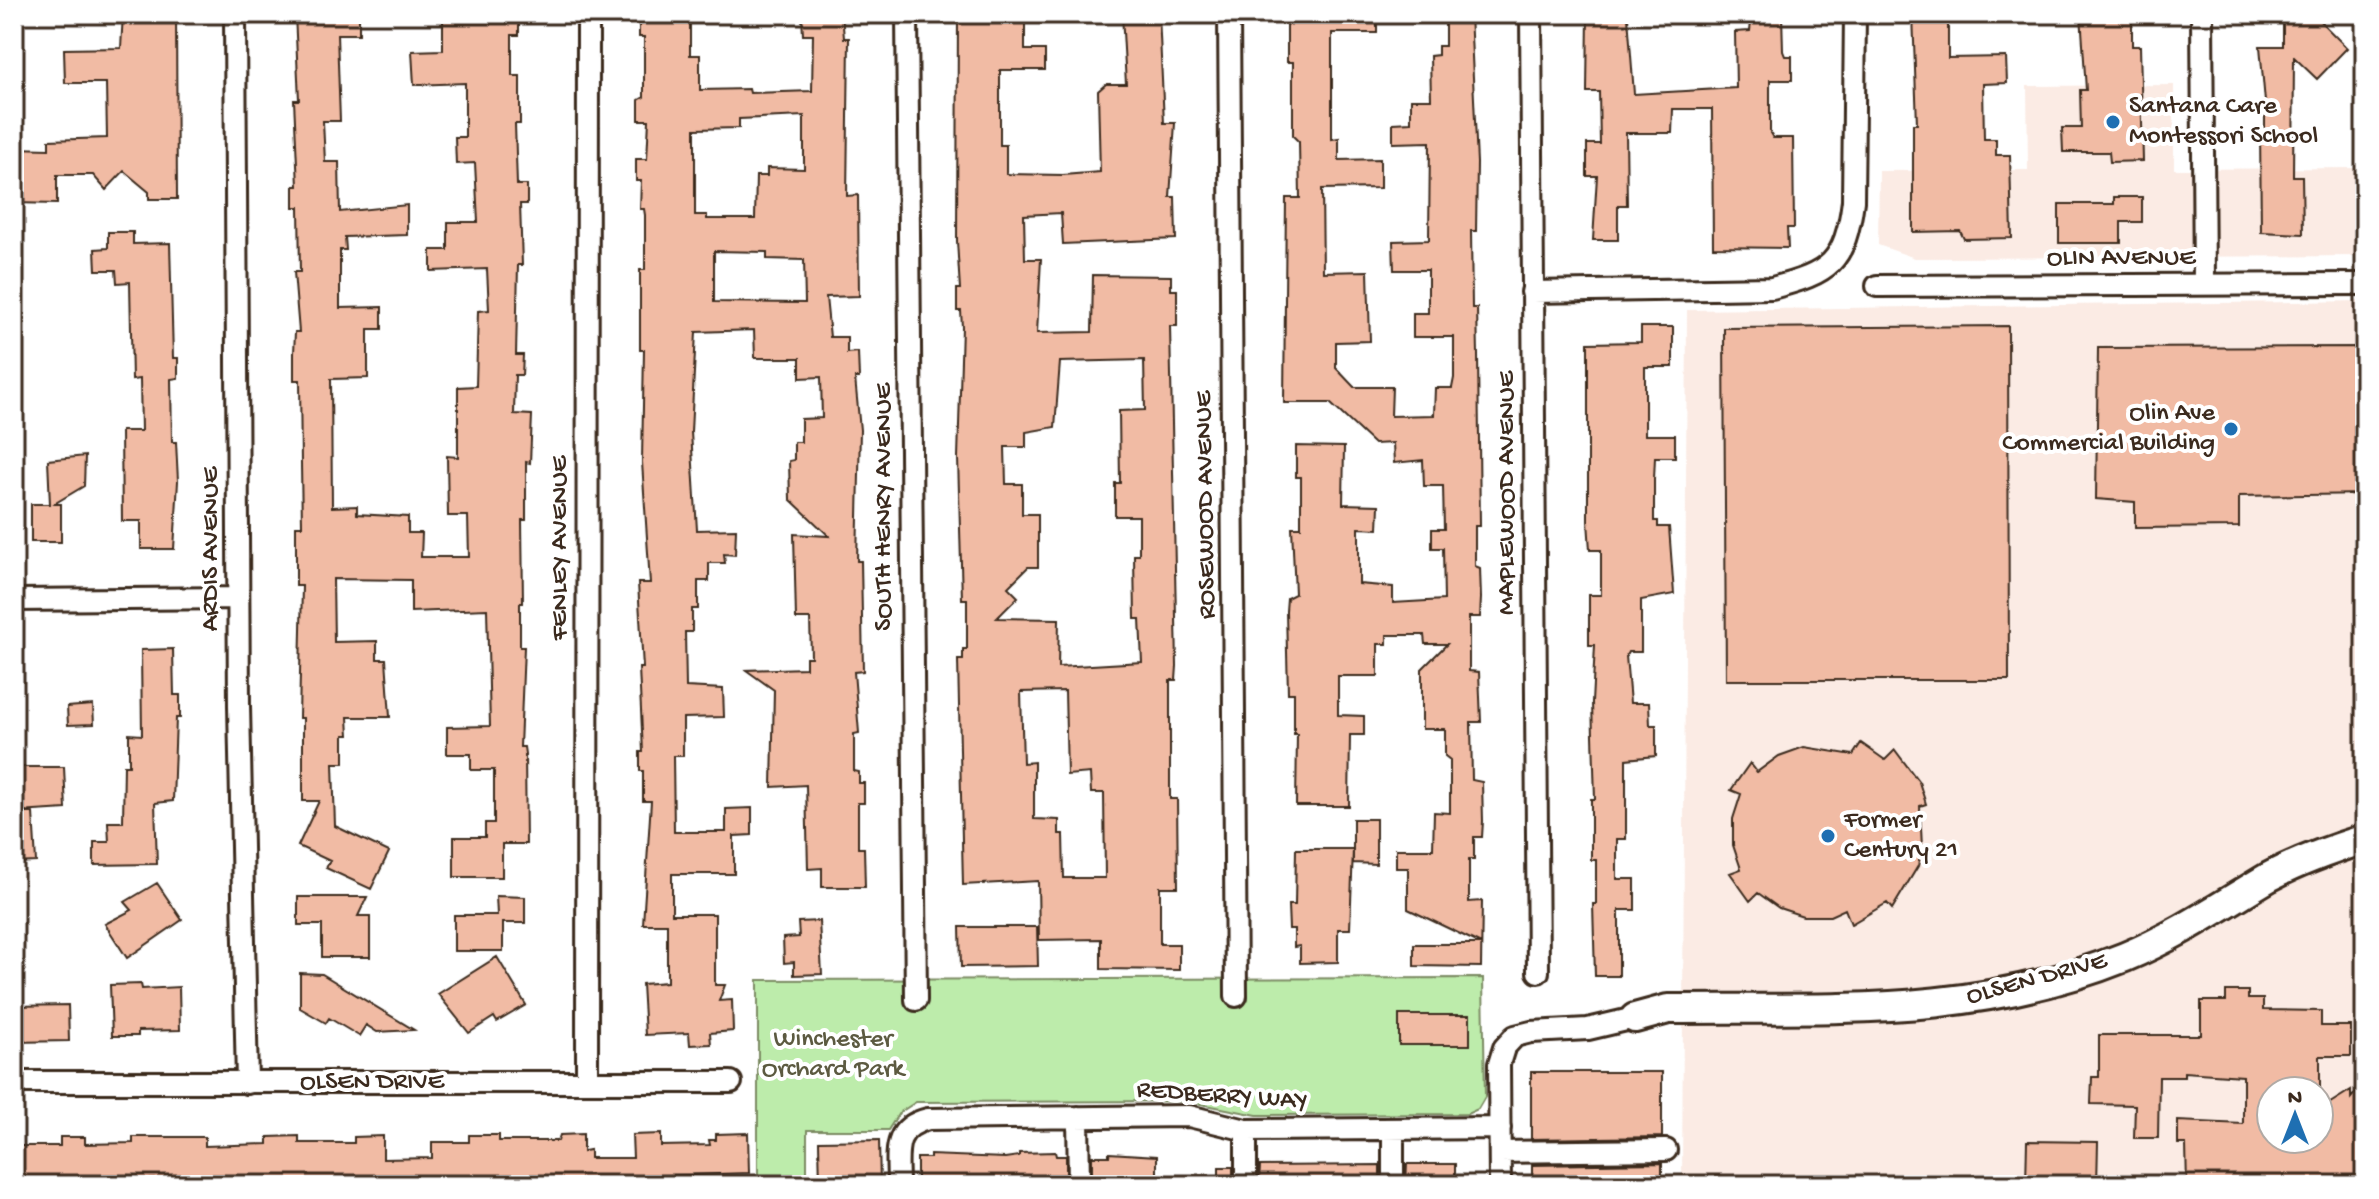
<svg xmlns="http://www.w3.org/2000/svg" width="2379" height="1199" font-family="'Gochi Hand',sans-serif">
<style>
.built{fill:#fbebe4;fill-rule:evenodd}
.park{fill:#bdecab;stroke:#7c8b64;stroke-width:2}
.building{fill:#f1bba4;stroke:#3b2a1e;stroke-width:2;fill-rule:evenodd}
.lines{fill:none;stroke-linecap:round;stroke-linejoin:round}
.street-casing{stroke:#3b2a1e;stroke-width:26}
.secondary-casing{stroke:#3b2a1e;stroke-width:34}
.street{stroke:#fff;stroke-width:20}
.secondary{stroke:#fff;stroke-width:28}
.poi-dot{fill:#1f6fb2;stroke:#fff;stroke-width:3}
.labels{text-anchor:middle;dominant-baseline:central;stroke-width:8;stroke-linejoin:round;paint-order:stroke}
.poi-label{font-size:26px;fill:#3b2a1e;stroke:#fff;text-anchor:start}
.street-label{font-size:26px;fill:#3b2a1e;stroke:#fff}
.park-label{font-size:26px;fill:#5c5a41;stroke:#fff}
</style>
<rect width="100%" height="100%" fill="#fff"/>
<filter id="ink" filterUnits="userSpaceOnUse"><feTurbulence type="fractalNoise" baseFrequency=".0125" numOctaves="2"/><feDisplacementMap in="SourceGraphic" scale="16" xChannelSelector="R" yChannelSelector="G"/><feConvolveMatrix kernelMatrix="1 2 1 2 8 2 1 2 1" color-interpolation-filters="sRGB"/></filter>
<g filter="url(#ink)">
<!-- built -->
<path class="built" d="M2174,85V169L2365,168V256L1915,258L1878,245L1879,171L2028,170L2027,86Z
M2365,301V1185H1682L1687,310ZM2271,1091H2319V1139H2271Z"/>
<!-- park -->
<path class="park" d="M1483,978L1485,1097L1478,1109L1467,1114L1257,1115L1186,1101L916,1102L899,1113L888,1130H807V1185H758V980Z"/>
<!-- building -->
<path class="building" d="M123,14H176L177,199H149V192L124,171L106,190L93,175H57V204L14,203V148L49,149V140L107,138L106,83H65L64,49L121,48Z
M295,14H359V34H337L340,121H323L325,162H339L340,212L407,205V235L345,237L346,250H340V308L382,307V329H368V378L331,379L332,507L357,506V514L408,517V533H422L421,557H469L468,516H448L447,456L458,457V387L476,386L478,311L489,310L487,269L431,271V250H448V222H478L475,163L456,164L455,137H465V83L414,85L412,51L443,50V14H519V35H512V76H520V124H515L517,185H527V204H520L522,265H518L516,355H523L522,375H515L514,414L532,415L530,463L526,462V520H522L523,603H520V647H524L520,747H524L525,754L526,844H502V877H454V837H485V823H494V770H471V754H447V727L490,726L487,609L411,612V580L333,579L334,642L377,641V659H386L390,717H348L349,735H344V763H333L335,826L389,852L371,889L326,868L330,861L298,846L319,801H303V718H299L302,586H296V526H302L301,464L300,380H294V353L295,332H299L294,272H300L299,207H294V186H298L294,100H299Z
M639,14H690V55H700V90L749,89L750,93L812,91L813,35H803L802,16L842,14L844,38H849L847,196L858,195L859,296L826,297L830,337H847V353L858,352L859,378H855L860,430L857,561H861L863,671L854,672L859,733L854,734V771L859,772V783H864V803H858V848H864L865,887H822V868L808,869L806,785L772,787L774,690L746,670L806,668V657H811L810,619H796L794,534L829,536L790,499L789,461L794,460V442H801V419L822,418L821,377L800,378V358H755L754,330L696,332L691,432L697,530L736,529L735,555L724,554L725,563H709V581H698V609H692V632H685L686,687L723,689L724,717L683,718V756H673L674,832H726V809L752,808V835L734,836V874H672V914H715V985H725L719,1001L732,1000L733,1031L710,1033L711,1044L690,1045L689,1033L645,1035L642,984L667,982V924H643L651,801H643V771H640V752H643L639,668H643L638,583H650L642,462L644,350H640V270H645V215L644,209H640L641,181H636V159H647L649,120H639V100L644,97V37H639ZM804,116V169L767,168V176H756L755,219H707V215H695V129L739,128V119ZM714,251L767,252V259L804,260L805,303L714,302Z
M958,14H1025V50H1045V70H1000V145H1006V174L1063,175L1100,172L1098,91L1106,84H1126L1122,14H1159L1164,123H1175L1170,197H1175L1176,239L1063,244L1061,213L1024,215L1025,259H1041L1037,333L1092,332L1093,275L1171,276V290H1177V326H1170L1177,666L1176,680H1170V799H1177L1178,887H1160V944H1179V970L1101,969V939L1039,940L1038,881L963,885L958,660H963V649H967V599H962L958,458L962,327L961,311H957V289H960L957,241ZM1144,360L1145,410L1119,411L1120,483H1115V516H1139V555H1134L1135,619H1140L1142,662L1058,667L1059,619L997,618L1018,597L1008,587L1028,567H1038V514H1022V484H1006L1005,447H1026V432L1055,427L1060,362ZM1065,691L1067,775L1090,773L1091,793H1104L1105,878H1064L1063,834H1059V820L1034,819V762L1023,763L1021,692Z
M1287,14H1377V33H1332V139L1339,138V160L1380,159V188L1322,189L1323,272L1368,271L1370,341L1336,342V368L1354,387H1392L1391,416L1434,415L1435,388H1452L1454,378V337H1413V313H1428V270H1394L1393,241L1429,240L1430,142L1393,143V123L1411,122V99H1431L1430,56L1438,55V46H1445V14H1470L1477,163L1476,231H1471L1472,308H1477L1478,355L1480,526H1475V566L1480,568L1481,598L1480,617H1469V671L1479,672L1481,722H1471L1472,780L1482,782L1483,821L1482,837H1474V859H1469V902L1482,901L1481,967L1414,966V944H1481L1408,909V868H1396V849H1433L1434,812L1450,813V760L1445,756V729H1422V669L1447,644H1425L1424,635H1387V644H1378V676H1338V715L1364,716V735H1350L1349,806H1296L1297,734H1294V693H1288L1286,611L1287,598L1295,594L1292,527H1301V477H1296V446L1344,447L1343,504L1379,505L1378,529L1359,528V584L1393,587V603L1444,600L1443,548H1432V529H1444L1443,486H1424L1423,460L1394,463L1393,443L1374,444L1330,403H1284L1286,198H1300L1299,142L1293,136V62H1287Z
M1588,14L1628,17L1634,94L1736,88L1735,32L1750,31L1752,14H1782L1783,51L1785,56H1792V80H1770V133L1773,138H1793L1794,228H1787L1788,248L1713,247L1712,109H1673L1672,133H1626L1627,205H1618V240H1593L1597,176H1587V144H1600L1599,92H1587Z
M1913,14H1948V58L2006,57L2007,83L1983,84L1984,139H1996V155H2010L2012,238L1964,239L1960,231L1913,232V124H1917Z
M2081,14H2132V46H2140L2143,161L2110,162L2109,152H2063L2062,128H2081L2080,90H2086Z
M2283,14H2313L2347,48L2317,79L2294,57L2293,176H2302L2303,234L2261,232L2260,129H2265V102L2260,46H2283Z
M2114,197H2142V222H2121V243H2059V204H2114Z
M108,232H133V244L170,243L173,358H178V378L171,379L172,442H176L178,481L174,549H141V521H122L121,431H141L140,379L132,380L130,282L117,283L116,270H96L95,249L108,248Z
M2008,326L2009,680H1726L1724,328Z
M1641,327H1673V367H1645V435H1675V457H1655L1654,479V521H1658V527H1669L1674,594L1641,600V652H1628L1626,656L1630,703H1649L1650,725H1656V756L1626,759V839H1617V879H1635V910H1619V976H1595L1593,904H1596V860H1591V799H1595L1592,703L1595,645H1589V595H1601V550H1590L1588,521V343L1641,342Z
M2365,347V494L2239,496V527L2135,528V502L2096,499L2098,348Z
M85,456L84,486L54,504H61V542H31V504H50L48,460Z
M173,649L174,695H180V718H176L173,801L155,803L157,864L94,865V842H109L108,822H123L124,765H129V734L142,735L141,650Z
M93,705L94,724L68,725L67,707Z
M1861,743L1885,760L1895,750L1919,782L1926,804L1920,806L1922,848L1918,866L1892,909L1887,903L1851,924L1845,909L1830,916H1803L1779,908L1758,893L1750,901L1730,873L1741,869L1733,845V819L1741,794L1731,790L1750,763L1757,772L1779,756L1804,747L1853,755Z
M18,767H64L66,809L19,812Z
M14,813H33L36,862L14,863Z
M1353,819H1376V864L1353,863Z
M1296,849H1353L1350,929H1338V962L1300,963V946L1294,947V929H1289L1288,905H1295Z
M157,883L182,920L127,958L105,924L132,910L125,902Z
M496,896L525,897V923H503V951H454V915H497Z
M298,897H367L358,916H370V957H322V925H298Z
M819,921L822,974L794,975V962L784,963L783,938L799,937L798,922Z
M960,927H1037L1038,966L961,967Z
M497,957L526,1005L497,1022L494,1017L469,1033L438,994Z
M300,973L322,974L414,1030L377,1032L366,1025L359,1036L329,1018L326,1023L300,1008Z
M141,984L142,989L179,987L180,1030L138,1031V1036H112L110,985Z
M2226,991H2248V999H2263V1010L2321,1011V1026H2351V1056H2320V1091H2271V1139H2319V1110L2351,1090V1098L2365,1082V1185H2187L2186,1144H2178V1121L2243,1124V1076L2184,1072V1077H2159L2158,1138H2134L2135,1105L2091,1104L2092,1077H2099V1035H2201V1001H2226Z
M68,1005L69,1041L14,1042V1006Z
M1399,1015H1470V1045H1399Z
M1531,1072H1662V1137L1531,1139Z
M748,1133L749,1173L660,1176V1185H181V1178L17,1185V1146H60V1137H85V1144L133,1143V1137H205V1146L268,1144V1137L299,1136V1143H354V1137L383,1136V1159L432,1158V1142H469V1135H499V1141H558L560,1135L583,1134V1151L590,1150V1158H633L632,1135L661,1134V1146L710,1145L709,1140H716V1134Z
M879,1140L880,1185H820L819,1141Z
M2027,1141L2098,1142L2097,1185L2026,1184Z
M1055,1152L1056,1156H1066V1185H917V1158H930V1155L1005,1158L1019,1156V1153Z
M1109,1153L1157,1156V1185H1092V1156H1109Z
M1662,1163V1185H1532V1165Z
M1455,1164V1185H1406L1407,1164Z
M1380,1165V1185H1259L1260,1166Z
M1219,1167H1233V1185H1219Z"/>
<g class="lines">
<!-- street casing -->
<g class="street-casing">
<path id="street" d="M235,14L239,706L247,1083
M907,14L916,1000
M1229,14L1236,996
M1531,14L1538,972
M2202,14L2204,284
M1877,286L2365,284
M1532,292L1772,288C1830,273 1845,263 1853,201L1855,14
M14,600L238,598
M14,1082H731
M587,1082L588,14
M1078,1117L1079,1185
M1393,1129V1185
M1246,1130V1185
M1500,1152L1666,1150
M898,1185C898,1153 891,1128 928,1119L1189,1116L1246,1130L1500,1128
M1500,1185L1499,1064L1504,1048L1515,1036L1531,1032L1588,1029L1635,1018"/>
</g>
<!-- secondary casing -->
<g class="secondary-casing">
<path id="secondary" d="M1635,1018L1668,1009C1829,1007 1971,1019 2125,957C2176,936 2222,905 2269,877C2299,861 2333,849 2365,839"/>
</g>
<!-- street -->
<use href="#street" class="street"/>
<!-- secondary -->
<use href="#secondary" class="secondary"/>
</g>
</g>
<!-- markers -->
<g class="poi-dot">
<circle cx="2113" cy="122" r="8"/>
<circle cx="2231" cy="429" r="8"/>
<circle cx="1828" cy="836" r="8"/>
</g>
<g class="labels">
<!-- poi labels -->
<g class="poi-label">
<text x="2129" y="107">Santana Care<tspan x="2129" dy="30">Montessori School</tspan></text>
<text x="2215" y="414" text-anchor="end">Olin Ave<tspan x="2215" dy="30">Commercial Building</tspan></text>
<text x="1844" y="821">Former<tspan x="1844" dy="30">Century 21</tspan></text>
</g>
<!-- street labels -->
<g class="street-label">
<text x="2121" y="259">OLIN AVENUE</text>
<text transform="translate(1508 493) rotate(-90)">MAPLEWOOD AVENUE</text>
<text transform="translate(1207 505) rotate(-91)">ROSEWOOD AVENUE</text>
<text transform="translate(885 507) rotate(-90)">SOUTH HENRY AVENUE</text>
<text transform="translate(561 548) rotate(-90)">FENLEY AVENUE</text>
<text transform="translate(212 549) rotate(-90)">ARDIS AVENUE</text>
<text transform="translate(2037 980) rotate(-15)">OLSEN DRIVE</text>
<text x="372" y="1083">OLSEN DRIVE</text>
<text transform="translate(1222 1097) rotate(4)">REDBERRY WAY</text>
</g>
<!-- park labels -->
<g class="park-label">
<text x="833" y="1040">Winchester<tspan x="833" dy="30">Orchard Park</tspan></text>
</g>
</g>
<!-- margin -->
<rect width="2379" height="1199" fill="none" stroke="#fff" stroke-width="48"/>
<rect x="24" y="24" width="2331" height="1151" fill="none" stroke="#3b2a1e" stroke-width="3" filter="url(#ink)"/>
<!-- north arrow -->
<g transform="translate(2295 1115)"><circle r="38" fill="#ffffff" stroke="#b1aaa5" stroke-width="2"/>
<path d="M0-6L14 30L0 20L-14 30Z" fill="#1f6fb2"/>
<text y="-12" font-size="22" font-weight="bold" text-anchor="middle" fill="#3b2a1e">N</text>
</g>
</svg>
